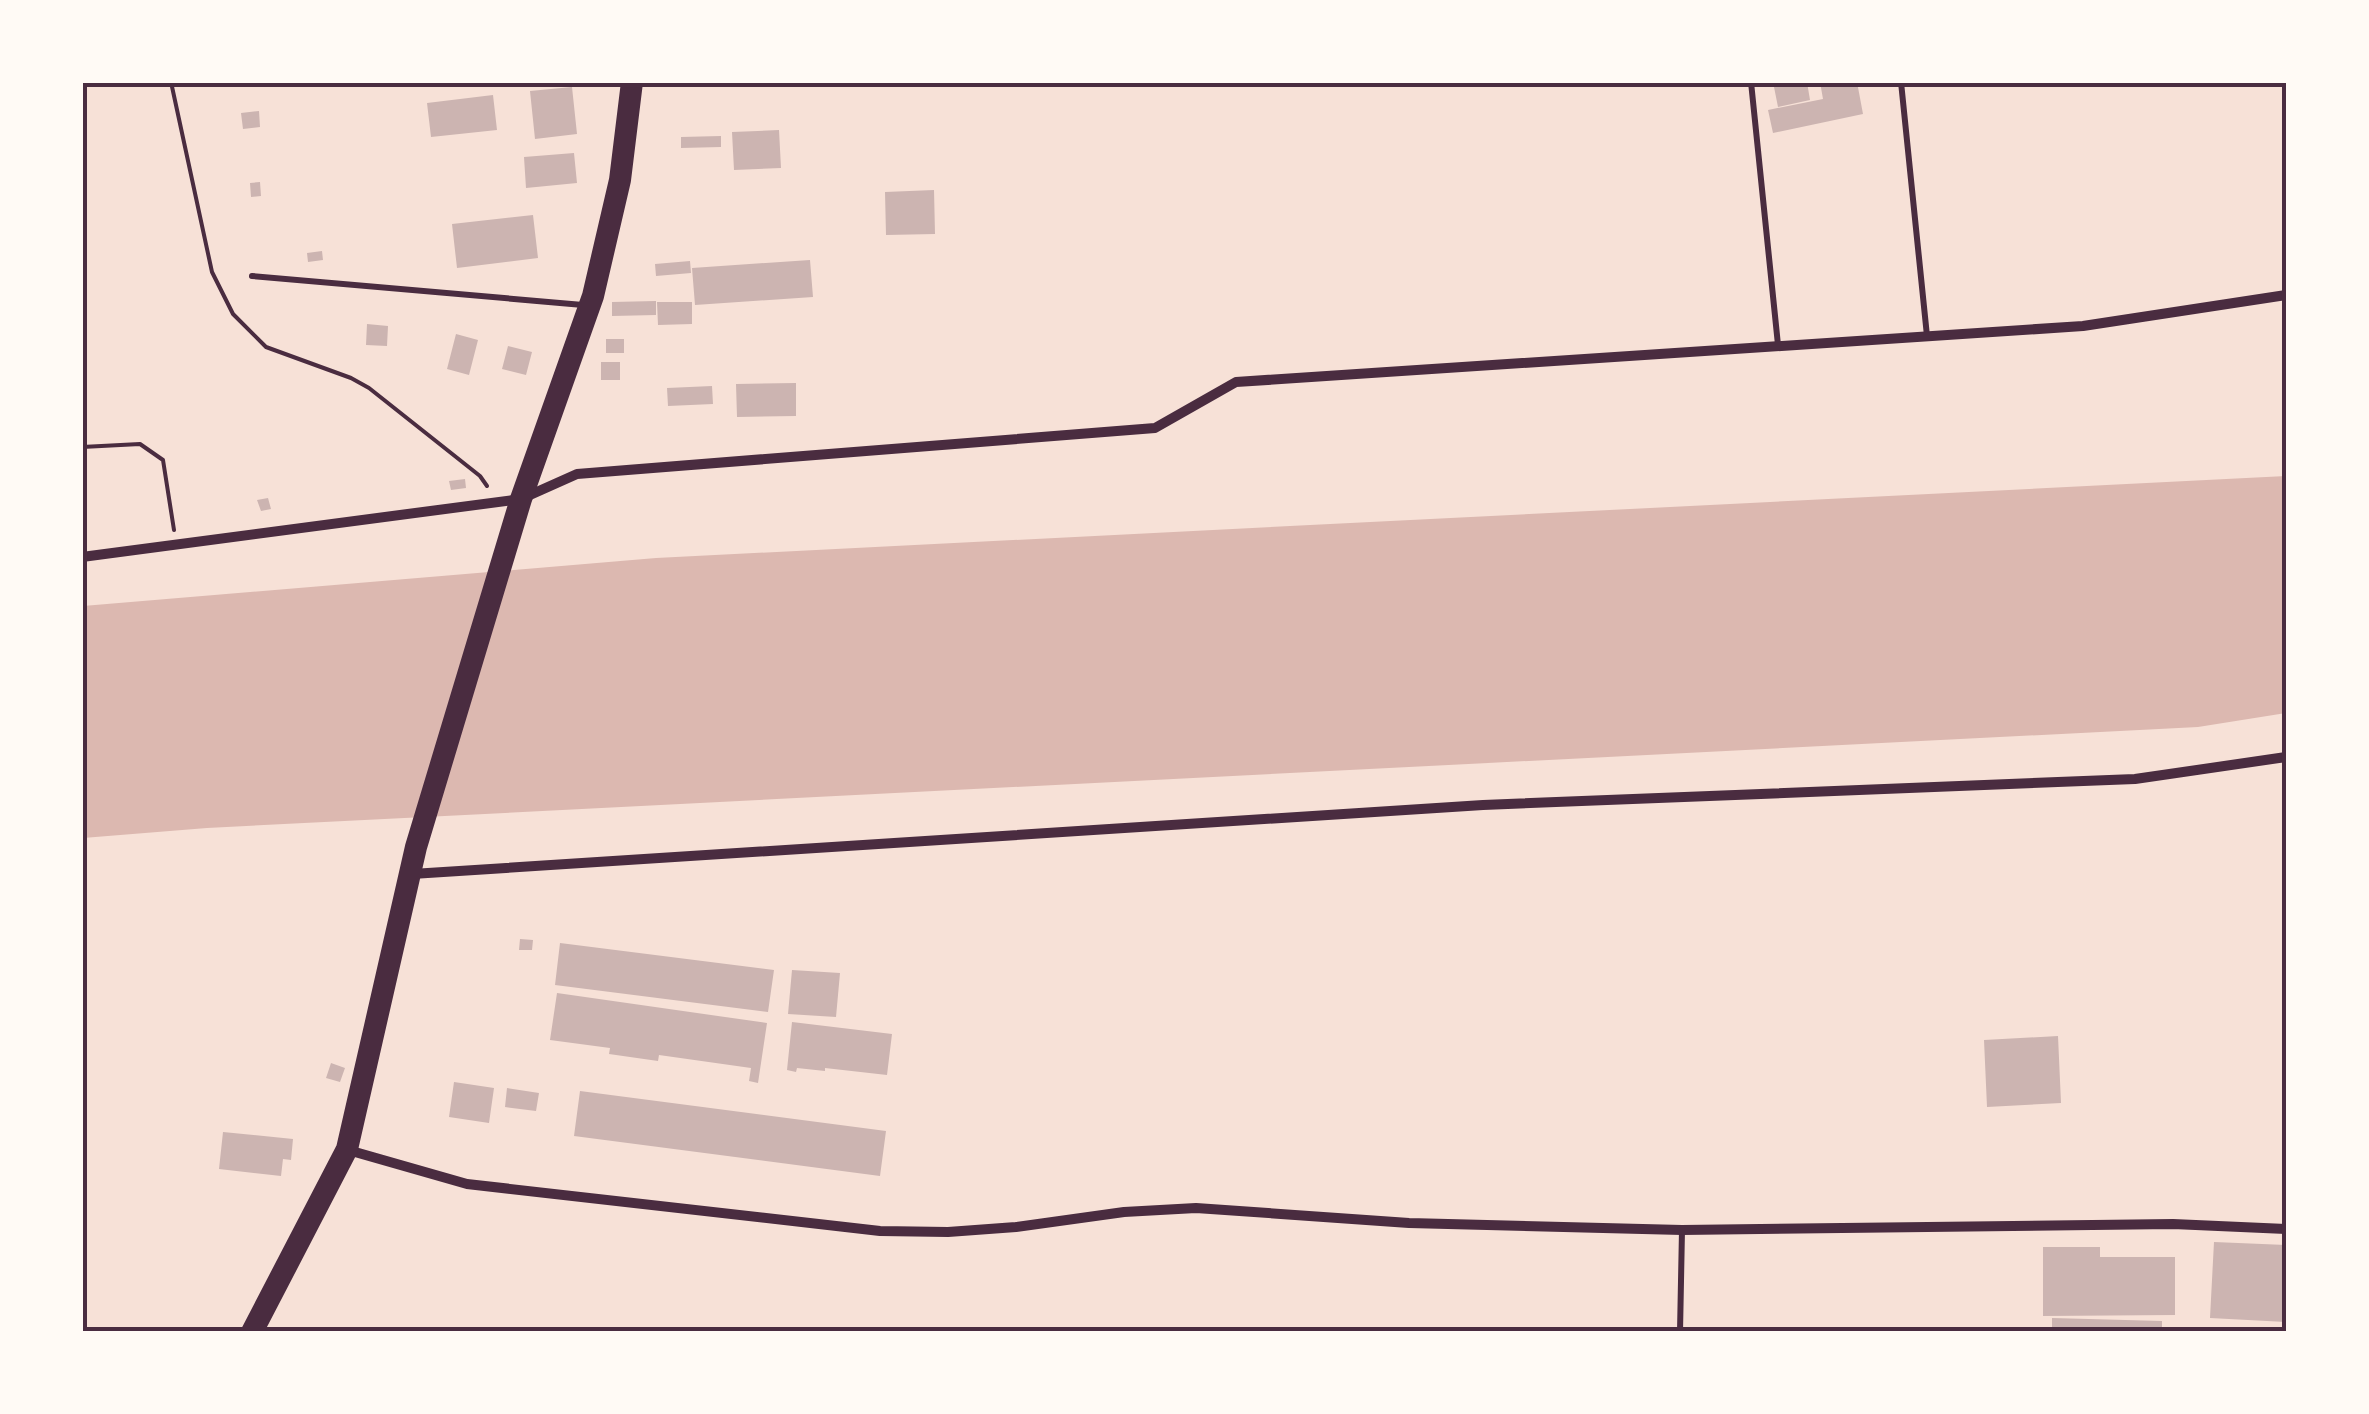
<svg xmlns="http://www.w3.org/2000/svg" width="2369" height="1414" font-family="'Public Sans',sans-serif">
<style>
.water{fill:#dcb8b0}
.building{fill:#ccb4b1}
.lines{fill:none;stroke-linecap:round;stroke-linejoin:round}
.path{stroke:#4a2c40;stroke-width:4}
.service{stroke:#4a2c40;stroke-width:6}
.minor{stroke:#4a2c40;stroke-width:10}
.primary{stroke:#4a2c40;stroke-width:22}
.neatline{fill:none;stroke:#4a2c40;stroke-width:4}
</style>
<rect width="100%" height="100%" fill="#f7e1d7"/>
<!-- water -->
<path class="water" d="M2286,476V713L2198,727L207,828L83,838V606L656,558Z"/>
<!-- building -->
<path class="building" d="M1773,82H1807L1810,100L1778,107Z
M1820,82H1857L1863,114L1773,133L1768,110L1823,99Z
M572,87L577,134L535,139L530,91Z
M493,95L497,130L431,137L427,103Z
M259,111L260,127L243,129L241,113Z
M779,130L781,168L734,170L732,132Z
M721,136V147L681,148V137Z
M574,153L577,183L526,188L524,157Z
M260,182L261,196L251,197L250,183Z
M934,190L935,234L886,235L885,192Z
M533,215L538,258L457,268L452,224Z
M322,251L323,260L308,262L307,253Z
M810,260L813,297L695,305L692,268Z
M690,261L691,273L656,276L655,264Z
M656,301V315L612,316V302Z
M657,302H692V324L658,325Z
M367,324L388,326L387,346L366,345Z
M456,334L478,340L469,375L447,369Z
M606,339H624V353H606Z
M508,346L532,352L526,375L502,369Z
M601,362H620V380H601Z
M796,383V416L737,417L736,384Z
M712,386L713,404L668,406L667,388Z
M465,479L466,488L451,490L449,481Z
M268,498L271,509L261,511L257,500Z
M520,939L533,940L532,950H519Z
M560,943L774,970L768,1012L555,985Z
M792,970L840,973L836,1017L788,1014Z
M557,993L767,1023L758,1083L749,1081L751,1068L659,1055L658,1061L609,1054L610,1048L550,1040Z
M792,1022L892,1034L887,1075L825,1068V1071L797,1068L796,1072L787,1070Z
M2058,1036L2061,1103L1987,1107L1984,1040Z
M331,1063L345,1068L340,1082L326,1078Z
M454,1082L494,1088L489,1123L449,1117Z
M507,1088L539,1093L536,1111L505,1107Z
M580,1091L886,1131L880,1176L574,1136Z
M223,1132L293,1139L291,1160L283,1159L281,1176L219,1169Z
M2214,1242L2286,1245V1322L2210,1318Z
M2043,1247H2100V1257H2175V1315L2043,1316Z
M2052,1318L2162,1321V1332H2052Z"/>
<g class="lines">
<!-- path -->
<path class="path" d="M171,82L212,272L233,314L266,347L351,378L369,388L480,476L487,486
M82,447L140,444L163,460L174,530"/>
<!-- service -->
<path class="service" d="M1751,82L1778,345
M1901,82L1927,336
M252,276L583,305
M1680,1332L1682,1230"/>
<!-- minor -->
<path class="minor" d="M82,557L521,499L577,474L1155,428L1236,382L2083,326L2286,295
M412,874L1483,805L2135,779L2286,757
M348,1150L467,1184L880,1231L948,1232L1016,1227L1124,1212L1196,1208L1409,1223L1682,1230L2173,1224L2286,1229"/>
<!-- primary -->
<path class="primary" d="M252,1332L347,1149L416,847L521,499L593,296L620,180L632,82"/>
</g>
<!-- border -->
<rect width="2369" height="1414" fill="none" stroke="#fffaf5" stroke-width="170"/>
<rect x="85" y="85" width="2199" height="1244" class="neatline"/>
</svg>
